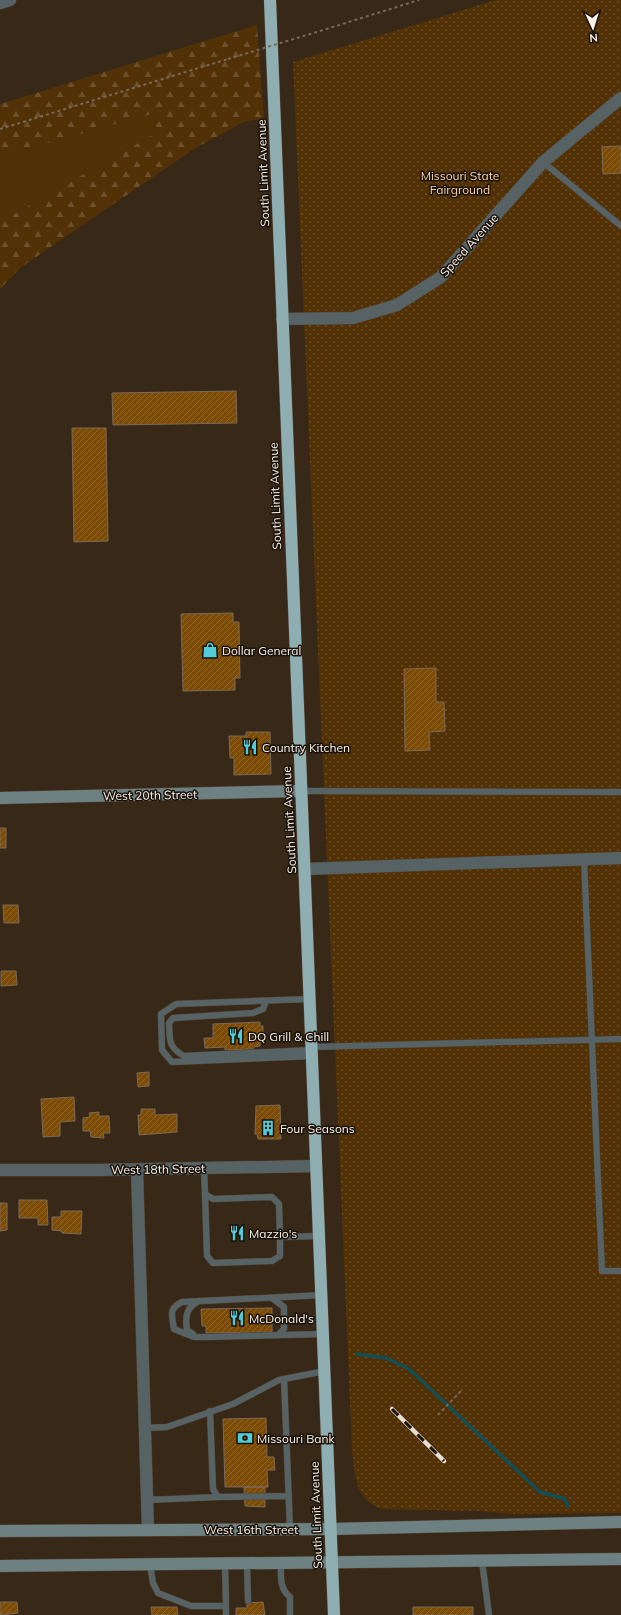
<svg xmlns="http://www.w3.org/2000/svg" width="621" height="1615" font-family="Mulish,sans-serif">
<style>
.green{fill:#523107}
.forest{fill:url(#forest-firs)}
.park{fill:url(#park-dots)}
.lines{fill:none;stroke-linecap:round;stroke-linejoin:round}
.stream{stroke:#124e54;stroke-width:3.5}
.building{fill:url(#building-hatch);stroke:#7c6a58}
.lane-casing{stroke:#534435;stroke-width:7}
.street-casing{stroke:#534435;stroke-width:13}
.secondary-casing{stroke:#534435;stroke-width:13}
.highway-casing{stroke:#534435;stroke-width:13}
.path{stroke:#77695b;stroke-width:2;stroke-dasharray:3 3;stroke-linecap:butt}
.lane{stroke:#566264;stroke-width:6}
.street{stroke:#566264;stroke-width:12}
.secondary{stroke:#6d8183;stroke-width:12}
.highway{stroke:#8faeb2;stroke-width:12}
.rail-casing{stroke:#e8ded3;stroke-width:4.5}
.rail{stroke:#19120b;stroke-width:3;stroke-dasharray:9;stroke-linecap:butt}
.path-bridge{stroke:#77695b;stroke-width:2;stroke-dasharray:3 3;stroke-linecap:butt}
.labels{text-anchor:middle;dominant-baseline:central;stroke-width:3;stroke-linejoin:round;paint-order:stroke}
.street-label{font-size:12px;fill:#fdf3e9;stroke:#19120b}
.park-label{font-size:12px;fill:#fdd0a3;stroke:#19120b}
.poi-label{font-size:12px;fill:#fdf3e9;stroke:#19120b;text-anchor:start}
</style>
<defs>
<pattern id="forest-firs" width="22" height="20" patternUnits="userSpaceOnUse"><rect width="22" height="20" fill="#523107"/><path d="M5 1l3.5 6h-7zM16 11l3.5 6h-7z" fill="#6c4f2b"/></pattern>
<pattern id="park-dots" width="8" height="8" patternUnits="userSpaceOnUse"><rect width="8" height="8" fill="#523107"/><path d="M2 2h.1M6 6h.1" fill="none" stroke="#6c4f2b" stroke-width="1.8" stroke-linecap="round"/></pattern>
<pattern id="building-hatch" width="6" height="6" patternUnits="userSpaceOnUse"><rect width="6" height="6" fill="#7c4b06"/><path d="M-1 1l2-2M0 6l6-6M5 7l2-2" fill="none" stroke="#90652a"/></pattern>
</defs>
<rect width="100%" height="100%" fill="#372818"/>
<!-- green -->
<path class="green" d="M155,113L156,133L0,222V154L20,151Z"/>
<!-- forest -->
<path class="forest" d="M257,25L264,119L246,121L197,147L20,268L0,289V222L156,133L155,113L20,151L0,154V104Z"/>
<!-- park -->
<path class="park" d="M496,0H621V1513L514,1514L480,1511L382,1509C378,1507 371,1505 368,1501C354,1489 354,1467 352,1450L293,62Z"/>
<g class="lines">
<!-- stream -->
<path class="stream" d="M357,1354L386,1358L409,1369L540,1492L565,1499L568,1506"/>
</g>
<!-- building -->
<path class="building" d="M621,146V173L603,174L602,147Z
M236,391L237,423L113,425L112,393Z
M72,428H106L108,541L74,542Z
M233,613V622H239L240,678H235V690L183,691L181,614Z
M436,668V702H444L445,731L429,732L430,750L405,751L404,669Z
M246,732H270L271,774L234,775V758H230L229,736H246Z
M0,828H6V848H0Z
M3,905H18L19,923H4Z
M1,971H16L17,985L1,986Z
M260,1022V1026H263V1034L260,1035V1046L253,1047V1049L225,1050V1047L205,1048L204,1038H213V1024Z
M149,1072V1086L138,1087L137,1073Z
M74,1097L75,1121L60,1122V1136L43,1137L41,1099Z
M280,1105L281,1139H258L257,1134H255L256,1106Z
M141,1109H155V1115L177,1114V1132L139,1135L138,1115H141Z
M99,1112V1116H109L110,1133H103L104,1138L91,1137L90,1131H83V1118L90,1117L89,1113Z
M19,1200H47L48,1225H38V1218H19Z
M0,1203H7V1230L0,1231Z
M61,1211H82L81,1234L62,1233V1231L52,1230V1217H61Z
M272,1308V1332L206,1333V1326H202L201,1309Z
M266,1418L267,1457H274L275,1470H267L268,1487H225L223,1419Z
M244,1487H265V1507L245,1506Z
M0,1602H17L18,1613L0,1615Z
M263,1602L265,1615H236V1608H247V1603Z
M151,1607H177L178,1615H152Z
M413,1607H473V1615H413Z"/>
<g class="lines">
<!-- lane casing -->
<g class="lane-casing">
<path id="lane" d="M543,162L621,226
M301,791L621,792
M584,860L602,1271H621
M310,999L176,1004L161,1014L162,1050L172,1062L313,1056
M266,1001L263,1009L253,1013L173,1018L169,1023C170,1040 168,1047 184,1056L312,1050
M312,1047L621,1039
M204,1168L205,1194L213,1199L272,1197L279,1204L280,1237L319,1236
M205,1194L207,1256L213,1263L272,1261L280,1256V1237
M272,1298L284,1307V1329L278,1335
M193,1334L187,1330C185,1317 186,1307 199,1301
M206,1337L323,1334
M209,1337H194L174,1329C172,1315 168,1309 182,1302L322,1295
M284,1379L290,1529
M210,1411L213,1489L218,1497L289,1496
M145,1428L167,1427L233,1404L279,1380L325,1371
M147,1500L218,1497
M482,1561L489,1615
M281,1563C281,1576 279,1588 290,1597V1615
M247,1564L248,1601
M150,1565L153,1583L158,1593L191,1606H226L225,1564
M226,1606V1615"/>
</g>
<!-- street casing -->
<g class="street-casing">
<path id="street" d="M0,3L10,0
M282,319L353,318L397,305L441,277L543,162L621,98
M305,869L621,858
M0,1170H99L316,1166
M137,1170L148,1530"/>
</g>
<!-- secondary casing -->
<g class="secondary-casing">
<path id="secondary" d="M0,798L301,791
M0,1531L331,1529L621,1522
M0,1566L621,1559"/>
</g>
<!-- highway casing -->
<g class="highway-casing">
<path id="highway" d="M270,0L334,1615"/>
</g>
<!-- path -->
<path class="path" d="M320,31L419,0
M0,129L228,59
M438,1415L461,1391"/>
<!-- lane -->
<use href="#lane" class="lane"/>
<!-- street -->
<use href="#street" class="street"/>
<!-- secondary -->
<use href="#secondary" class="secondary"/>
<!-- highway -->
<use href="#highway" class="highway"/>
<!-- rail casing -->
<g class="rail-casing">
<path id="rail" d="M392,1409L444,1461"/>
</g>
<!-- rail -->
<use href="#rail" class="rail"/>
<!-- path-bridge -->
<path class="path-bridge" d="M228,59L320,31"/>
</g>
<!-- icons -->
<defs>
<g id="shop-bare" transform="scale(1.2)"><path d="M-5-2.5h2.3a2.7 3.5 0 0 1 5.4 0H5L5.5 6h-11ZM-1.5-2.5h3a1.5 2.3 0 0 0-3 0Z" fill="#52cbd8" stroke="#19120b" stroke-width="2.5" paint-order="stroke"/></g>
<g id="restaurant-bare" transform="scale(1.2)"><path d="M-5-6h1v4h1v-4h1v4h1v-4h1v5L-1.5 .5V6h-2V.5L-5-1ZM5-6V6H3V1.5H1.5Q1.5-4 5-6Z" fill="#52cbd8" stroke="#19120b" stroke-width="2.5" paint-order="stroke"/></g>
<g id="building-bare" transform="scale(1.2)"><path d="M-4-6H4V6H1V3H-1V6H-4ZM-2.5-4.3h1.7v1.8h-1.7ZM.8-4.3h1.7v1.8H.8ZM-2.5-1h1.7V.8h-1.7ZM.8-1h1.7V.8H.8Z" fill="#52cbd8" stroke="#19120b" stroke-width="2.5" paint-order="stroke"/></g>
<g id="bank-bare" transform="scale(1.2)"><path d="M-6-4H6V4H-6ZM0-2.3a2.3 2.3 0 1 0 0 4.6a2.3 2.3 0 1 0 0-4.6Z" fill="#52cbd8" stroke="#19120b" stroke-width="2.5" paint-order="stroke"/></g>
</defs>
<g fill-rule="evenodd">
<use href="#shop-bare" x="210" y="650"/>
<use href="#restaurant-bare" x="250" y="747"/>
<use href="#restaurant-bare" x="236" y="1036"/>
<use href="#building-bare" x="268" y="1128"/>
<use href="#restaurant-bare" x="237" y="1233"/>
<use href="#restaurant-bare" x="237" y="1318"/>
<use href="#bank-bare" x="245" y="1438"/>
</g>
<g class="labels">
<!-- street labels -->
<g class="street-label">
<text transform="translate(263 173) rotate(-92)">South Limit Avenue</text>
<text transform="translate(469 245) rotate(-48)">Speed Avenue</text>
<text transform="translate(275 496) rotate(-92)">South Limit Avenue</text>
<text transform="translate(150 795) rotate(-1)">West 20th Street</text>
<text transform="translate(289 820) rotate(-93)">South Limit Avenue</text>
<text transform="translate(158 1169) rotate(-1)">West 18th Street</text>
<text transform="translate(316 1515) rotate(-92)">South Limit Avenue</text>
<text x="251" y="1529">West 16th Street</text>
</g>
<!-- park labels -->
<g class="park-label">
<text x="460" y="175">Missouri State<tspan x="460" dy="14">Fairground</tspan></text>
</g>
<!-- poi labels -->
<g class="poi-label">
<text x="222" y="650">Dollar General</text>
<text x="262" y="747">Country Kitchen</text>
<text x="248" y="1036">DQ Grill &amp; Chill</text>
<text x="280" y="1128">Four Seasons</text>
<text x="249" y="1233">Mazzio's</text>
<text x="249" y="1318">McDonald's</text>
<text x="257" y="1438">Missouri Bank</text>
</g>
</g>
<!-- north arrow -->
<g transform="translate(593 28) rotate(176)" stroke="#19120b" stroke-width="3" paint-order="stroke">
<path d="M0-3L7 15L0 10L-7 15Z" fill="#fdf3e9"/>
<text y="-6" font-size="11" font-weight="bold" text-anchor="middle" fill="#fdf3e9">N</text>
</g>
</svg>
